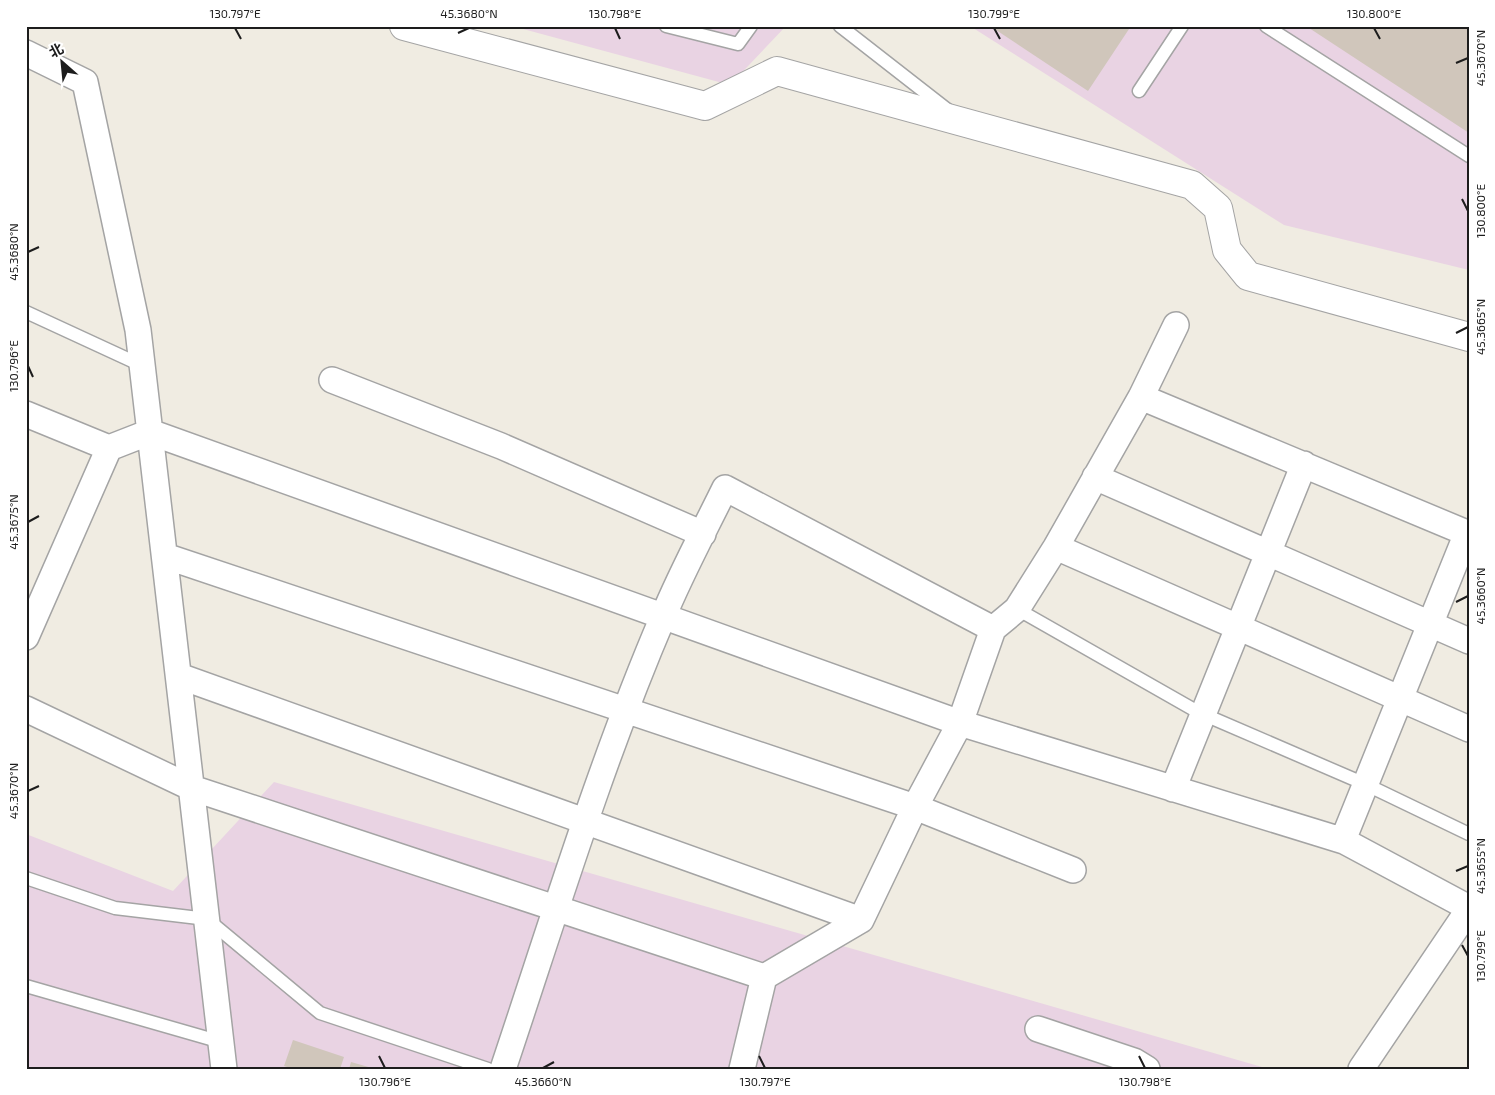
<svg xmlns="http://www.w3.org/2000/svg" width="1495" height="1095" font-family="'Exo 2','Noto Sans SC',sans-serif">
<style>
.industrial{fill:#e9d3e3}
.building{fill:#d0c6bb}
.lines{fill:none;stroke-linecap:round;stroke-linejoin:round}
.service-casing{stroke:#a4a4a4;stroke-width:15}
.minor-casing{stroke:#a4a4a4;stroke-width:28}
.tertiary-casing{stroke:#a4a4a4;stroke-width:30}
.service{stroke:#fff;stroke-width:12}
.minor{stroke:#fff;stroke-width:25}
.tertiary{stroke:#fff;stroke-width:28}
.ticks{fill:none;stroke:#1d1d1d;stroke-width:2}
.neatline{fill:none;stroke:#1d1d1d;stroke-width:2}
.ticks-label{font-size:12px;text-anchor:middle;fill:#1d1d1d}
</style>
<rect width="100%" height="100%" fill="#f0ece2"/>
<!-- industrial -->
<path class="industrial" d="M512,26H786L730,85Z
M970,26H1469V270L1284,225Z
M274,782L1269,1069H26V834L173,891Z"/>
<!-- building -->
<path class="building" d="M990,26H1131L1088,91Z
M1306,26H1469V133Z
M293,1040L344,1057L340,1069H293L284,1066Z
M351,1062L372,1068V1069H349Z"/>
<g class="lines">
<!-- service casing -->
<g class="service-casing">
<path id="service" d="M666,26L738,44L751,26
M840,26L949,111
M1266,26L1469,156
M1139,91L1182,26
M26,312L143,366
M1017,609L1198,712L1365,784L1469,834
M26,878L115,908L207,919L320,1013L488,1069
M26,986L221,1042"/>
</g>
<!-- minor casing -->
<g class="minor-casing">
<path id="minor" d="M26,53L85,82L138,330L224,1069
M332,380L501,446L703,534
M1141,397L1469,534
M26,414L109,448L26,637
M109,448L150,432L960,723L1344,841L1469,908
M1095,477L1469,641
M1056,547L1469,729
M165,556L915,807L1073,870
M179,676L861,920
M26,709L192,788L764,977
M1173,789L1304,464
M1343,840L1467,533
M1038,1029L1134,1061L1147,1069
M503,1069C554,917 600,764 663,617C681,573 704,531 725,488L993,629
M742,1069L764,977L861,920L915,807L960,723L993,629L1017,609L1056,547L1141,397L1176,325
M1361,1069L1469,909"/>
</g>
<!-- tertiary casing -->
<g class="tertiary-casing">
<path id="tertiary" d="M404,26L705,106L777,71L1192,185L1218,208L1227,250L1248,276L1469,337"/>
</g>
<!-- service -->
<use href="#service" class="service"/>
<!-- minor -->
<use href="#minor" class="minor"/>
<!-- tertiary -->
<use href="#tertiary" class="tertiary"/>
</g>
<!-- ticks -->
<path class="ticks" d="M235,28L241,39M615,28L620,39M994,28L1000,39M1374,28L1380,39M458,33L469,28M1456,63L1468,58M1462,199L1468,211M28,252L39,247M1456,333L1468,327M28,366L33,377M28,522L39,516M1456,602L1468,596M28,791L39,786M1456,871L1468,866M1462,945L1468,956M379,1056L385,1068M759,1056L765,1068M1139,1056L1145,1068M543,1068L554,1062"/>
<!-- border -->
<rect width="1495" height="1095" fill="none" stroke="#ffffff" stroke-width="55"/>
<!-- north arrow -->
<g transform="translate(62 62) rotate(333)" stroke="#ffffff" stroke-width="4" paint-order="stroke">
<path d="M0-4L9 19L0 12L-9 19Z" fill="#1d1d1d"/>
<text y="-8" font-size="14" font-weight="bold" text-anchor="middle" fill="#1d1d1d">北</text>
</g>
<rect x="28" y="28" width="1440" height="1040" class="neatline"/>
<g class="ticks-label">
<text x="235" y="18">130.797°E</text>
<text x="469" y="18">45.3680°N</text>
<text x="615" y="18">130.798°E</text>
<text x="994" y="18">130.799°E</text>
<text x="1374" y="18">130.800°E</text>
<text transform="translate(1481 58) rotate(-90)" y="4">45.3670°N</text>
<text transform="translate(1481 211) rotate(-90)" y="4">130.800°E</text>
<text transform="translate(14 252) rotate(-90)" y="4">45.3680°N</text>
<text transform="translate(1481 327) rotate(-90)" y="4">45.3665°N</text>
<text transform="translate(14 366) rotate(-90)" y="4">130.796°E</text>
<text transform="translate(14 522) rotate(-90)" y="4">45.3675°N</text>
<text transform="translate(1481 596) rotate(-90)" y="4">45.3660°N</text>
<text transform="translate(14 791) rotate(-90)" y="4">45.3670°N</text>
<text transform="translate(1481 866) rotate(-90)" y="4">45.3655°N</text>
<text transform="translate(1481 956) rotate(-90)" y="4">130.799°E</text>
<text x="385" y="1086">130.796°E</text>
<text x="543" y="1086">45.3660°N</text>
<text x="765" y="1086">130.797°E</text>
<text x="1145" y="1086">130.798°E</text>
</g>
</svg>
